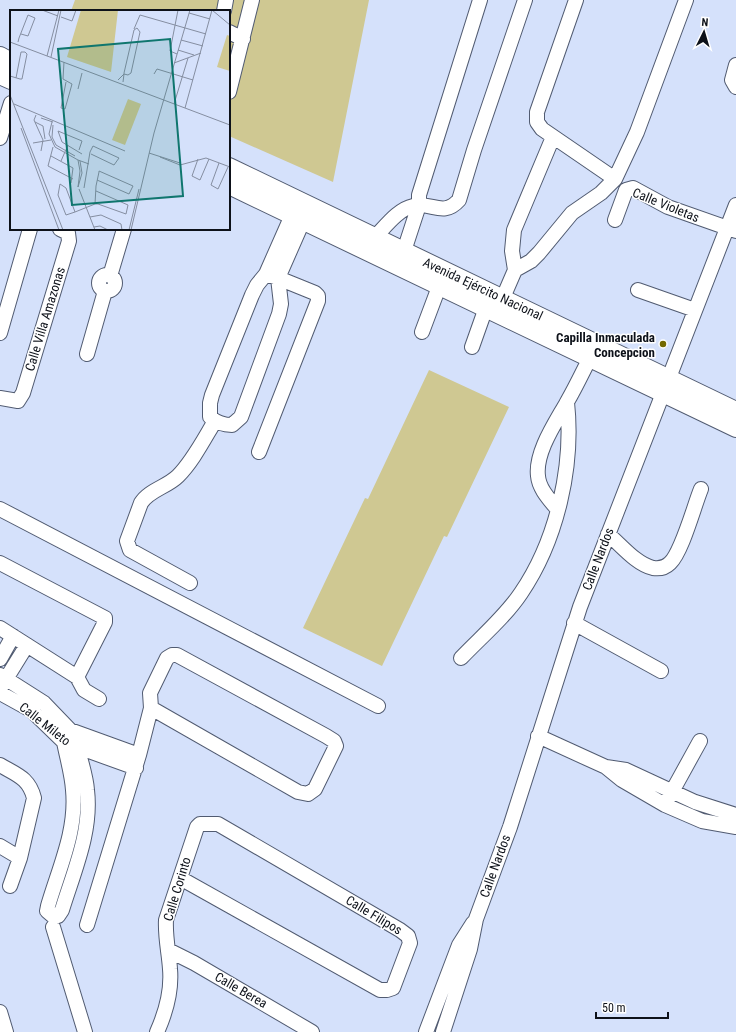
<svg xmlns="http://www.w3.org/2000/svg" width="736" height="1032" font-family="'Roboto Condensed',sans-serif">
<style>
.green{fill:#cfc892}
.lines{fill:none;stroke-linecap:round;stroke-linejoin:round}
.minor-casing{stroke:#515b71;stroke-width:16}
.major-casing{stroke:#515b71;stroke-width:20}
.minor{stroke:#fff;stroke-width:14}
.major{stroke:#fff;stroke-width:18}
.poi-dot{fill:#746900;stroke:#fff;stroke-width:1.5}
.labels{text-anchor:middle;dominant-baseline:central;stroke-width:3;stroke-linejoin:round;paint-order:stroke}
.street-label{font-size:13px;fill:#0d1119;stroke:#fff}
.poi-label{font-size:13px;font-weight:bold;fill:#0d1119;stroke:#fff;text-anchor:end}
.inset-road{fill:none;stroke:#858ea1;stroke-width:1}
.view{fill:#0f766e;fill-opacity:0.15;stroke:#0f766e;stroke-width:2}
.inset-edge{fill:none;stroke:#0d1119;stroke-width:2}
</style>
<rect width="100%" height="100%" fill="#d5e1fb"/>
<!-- green -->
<path class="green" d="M75,0H369L333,182L229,136V11H71Z
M429,370L509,407L447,537L444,536L382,666L303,628L365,498L368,499Z"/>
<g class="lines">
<!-- minor casing -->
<g class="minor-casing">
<path id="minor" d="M576,0L537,112V122L542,129L615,179
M224,11L226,0
M229,32L243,39
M736,65L732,80L736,87
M229,92L252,0
M0,138L11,103
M615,220L626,190L633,188L668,207L736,231
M375,237C385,227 398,209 413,206C431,201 443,218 459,200L474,150L525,0
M404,251L419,205V195L480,0
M515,270L531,261L539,253L572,213L601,193L615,179L637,132L686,0
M266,274L278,278L281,304L279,314L241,417L232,425C224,425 217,423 210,417V403L212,395L252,295L257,285L266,274L296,206
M99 283a8 8 0 1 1 16 0a8 8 0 1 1-16 0Z
M110,276L124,229
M638,290L695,310
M499,307L515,270L512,251L514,230L553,137
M422,332L443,276
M0,333L30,229
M472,347L489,299
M87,354L105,291
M0,398L18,401L23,393L69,241L68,233L60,229
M259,452L318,301V296L315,293L278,278L307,212
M0,509L378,706
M558,510C550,500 539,489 538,476C535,452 556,422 567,402C577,385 585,367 594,350
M608,534C621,545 636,564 653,568C659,569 665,568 670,563C682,552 694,506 701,489
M0,563L105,618V622L77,677
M190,583L130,550L127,541L141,503C149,490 167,487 178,476C193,461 204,439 215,421
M574,623L661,671
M0,628L77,677L84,690L99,699
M461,658C481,637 505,617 521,593C557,540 574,466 567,402
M0,659L13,636
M0,675L44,703L70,730L139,755
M1,687L27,645
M0,693L31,710L64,742L136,768
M538,736L606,767L622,780L665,805L702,821L736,827
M64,742C67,758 72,774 73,790C77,831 59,868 48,906L47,911L54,917L58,916L62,910C74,871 92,831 87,790C86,776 81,761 77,747
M0,765C17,775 29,778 34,798L20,858L10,886
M606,767L626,770L695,802L736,815
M668,799L700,741
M0,846L20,858
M87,925L139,755L151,708L150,693L167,658L172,655H177L326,736L334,741L336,746L315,789L308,794L298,792L151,708
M53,927L85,1032
M168,950L194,963L312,1032
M0,1012L6,1032
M157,1032C166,1012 172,992 170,969C169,953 165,937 166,920L197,827L200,824H218L400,930L408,936L410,943L393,988L387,990H380L180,878
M426,1032L459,945L473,923
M443,1032L470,949L476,919L510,827L580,607L736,205"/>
</g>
<!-- major casing -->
<g class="major-casing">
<path id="major" d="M0,56L11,62
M0,75L11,80
M229,167L736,411
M229,185L736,428"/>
</g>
<!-- minor -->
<use href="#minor" class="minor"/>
<!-- major -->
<use href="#major" class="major"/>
</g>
<!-- markers -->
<circle class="poi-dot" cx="663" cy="344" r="4"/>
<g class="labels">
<!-- street labels -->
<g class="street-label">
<text transform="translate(666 205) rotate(22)">Calle Violetas</text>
<text transform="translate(483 289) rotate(25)">Avenida Ejército Nacional</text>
<text transform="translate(45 319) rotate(-73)">Calle Villa Amazonas</text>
<text transform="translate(598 559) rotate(-69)">Calle Nardos</text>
<text transform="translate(45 724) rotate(38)">Calle Mileto</text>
<text transform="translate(495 866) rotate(-70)">Calle Nardos</text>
<text transform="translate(177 889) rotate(-73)">Calle Corinto</text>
<text transform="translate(374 915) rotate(31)">Calle Filipos</text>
<text transform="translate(241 990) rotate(30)">Calle Berea</text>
</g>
<!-- poi labels -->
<g class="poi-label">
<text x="655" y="337">Capilla Inmaculada<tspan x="655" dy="15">Concepcion</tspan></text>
</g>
</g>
<!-- overview -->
<g transform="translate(10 10)">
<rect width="220" height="220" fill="#d5e1fb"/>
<path d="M71,0H108L101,62L57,47ZM217,25L220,26V61L207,57ZM118,89L131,94L115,135L102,130Z" fill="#cfc892"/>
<path class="inset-road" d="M32,0L48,6M202,0L220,15M179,3L200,9M51,7L62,11L66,0M124,19L130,5L196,24M171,30L193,36M0,32L220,115M8,32L9,28L18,5L25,8L18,26L11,24M168,40L184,45M167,44L160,41L168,0M37,46L49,0M41,47L51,0M164,53L191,43M144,64L147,59L183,70M0,66L10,69H12L17,44L15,42H11L6,68M53,69L62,74L55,99L51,98L56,72M53,69L54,52M108,70L114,64L118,65L121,63L130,22L127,18L124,20L114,63V64L113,72M68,79L72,63M0,85L53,220M4,94L115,141M164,94L178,48M175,98L202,0M26,105L24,110L33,130L31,141M31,108L43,112M25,112L33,116L35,129M42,112L39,124L45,137L68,150L79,154M43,115L42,127L46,135L65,146M11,118L49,220M48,121L72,131L69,140M48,121L52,132L72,144M23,133L41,130M43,137L38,156L63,169M139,143L170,153M41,146L63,158L61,173M150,147L170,155L196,148L220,157M188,149L182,166L190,170L199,149M68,150L70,161L68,177L72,163L70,151M51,151L58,135M209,153L201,175L208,179L218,157M74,178L80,142L83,136L109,148L104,155L81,144M69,179L85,220M85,194L86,176L89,162V161L123,176L119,184L87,170M65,202L56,178L50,174L48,185L56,205L65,202L85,194H88L116,204L118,195L86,181M80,207L91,205L111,214L112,220M84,217L90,216L98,220M119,220L129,179M121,220L144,123L180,0"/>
<path class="view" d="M160,29L173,186L62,195L48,39Z"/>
<rect width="220" height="220" class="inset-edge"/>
</g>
<!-- north arrow -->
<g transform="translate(704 32) rotate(5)" stroke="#ffffff" stroke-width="3" paint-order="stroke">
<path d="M0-3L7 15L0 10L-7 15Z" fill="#0d1119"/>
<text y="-6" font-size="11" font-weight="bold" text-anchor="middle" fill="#0d1119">N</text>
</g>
<!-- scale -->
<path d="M596 1012v6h72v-6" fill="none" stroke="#0d1119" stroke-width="2"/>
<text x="602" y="1012" font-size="12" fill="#0d1119" stroke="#ffffff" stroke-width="3" paint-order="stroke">50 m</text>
</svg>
